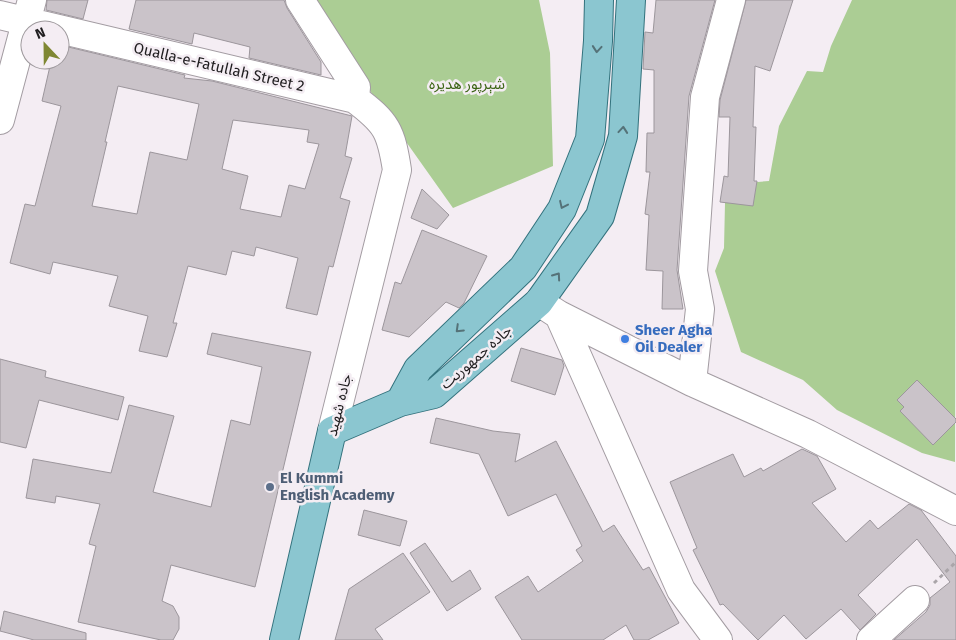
<svg xmlns="http://www.w3.org/2000/svg" width="956" height="640" font-family="'Fira Sans','Noto Sans Arabic',sans-serif">
<style>
.green{fill:#abcd94}
.building{fill:#cac3c9;stroke:#9c969c;fill-rule:evenodd}
.lines{fill:none;stroke-linecap:round;stroke-linejoin:round}
.minor-casing{stroke:#a39ca2;stroke-width:30}
.major-casing{stroke:#33727d;stroke-width:30}
.path{stroke:#aaa5a9;stroke-width:3;stroke-dasharray:4 4;stroke-linecap:butt}
.minor{stroke:#fff;stroke-width:28}
.major{stroke:#8bc6d0;stroke-width:28}
.oneway{stroke:#557278}
.shop-dot{fill:#3f7fe0;stroke:#f4edf3;stroke-width:2}
.service-dot{fill:#5c6f8a;stroke:#f4edf3;stroke-width:2}
.labels{text-anchor:middle;dominant-baseline:central;stroke-width:5;stroke-linejoin:round;paint-order:stroke}
.street-label{font-size:15px;fill:#1f1d1f;stroke:#f4edf3}
.park-label{font-size:15px;fill:#3b6414;stroke:#f4edf3}
.shop-label{font-size:15px;font-weight:bold;fill:#366cbe;stroke:#f4edf3;text-anchor:start}
.service-label{font-size:15px;font-weight:bold;fill:#4e5e75;stroke:#f4edf3;text-anchor:start}
</style>
<rect width="100%" height="100%" fill="#f4edf3"/>
<!-- green -->
<path class="green" d="M310,0H539L550,53L553,166L453,208L307,2Z
M852,0H956L955,462L922,453L837,410L803,380L741,352L715,271L724,248L725,203L731,184L769,181L779,126L807,71L823,72L831,46Z"/>
<!-- building -->
<path class="building" d="M47,0H88L83,19L46,10Z
M136,0H284L287,8L321,62V75L249,58L250,47L194,33L192,44L129,29Z
M656,0H715L689,96L677,270L683,309H662L663,271L646,270L649,215L645,214L650,172H646L647,133H654V70L643,69L645,32L653,33Z
M746,0H793L770,71L755,66L753,127H756L754,181H757L753,206L720,202L724,176L728,177L730,117H719L720,100Z
M60,45L185,75L184,78L212,81L352,116L345,156L352,158L340,198L350,201L333,267L329,266L317,315L286,308L298,258L256,247L254,256L232,251L226,275L188,266L173,323H177L167,357L139,351L148,316L109,306L118,276L53,262L50,274L10,263L25,204L35,206L61,106L42,101L50,66L32,61L60,60ZM118,86L199,104L187,160L150,152L137,214L92,206L107,142H105ZM233,120L309,130L307,142L319,144L305,189L289,185L281,217L240,209L248,176L222,169Z
M422,189L449,215L437,229L411,218Z
M422,230L487,256L464,303L459,308L446,302L409,337L382,330L395,282L401,284Z
M212,333L311,352L255,587L171,565L162,601L173,606L179,617V629L173,640H161L78,622L96,546L89,544L100,504L56,496L55,503L26,498L33,459L111,473L129,405L174,416L153,492L211,507L231,420L250,425L262,367L207,354Z
M521,348L562,360L564,366L555,395L511,381Z
M0,359L46,371L45,377L124,397L118,420L39,400L26,448L0,442Z
M917,380L956,419V422L933,445L900,411L904,407L897,400Z
M436,418L493,431L520,434L515,462L556,441L603,532L614,525L643,570L649,567L679,623L648,640H634L626,625L603,640H522L495,597L528,576L538,592L583,561L576,550L582,546L556,494L508,516L479,454L430,443Z
M802,449L817,456L836,489L812,503L846,542L870,520L878,529L909,504L921,510L956,556V640H894L926,612L930,605V598L950,582L917,539L858,595L876,614L860,630L841,609L806,639L784,615L758,640L723,604L720,605L693,550L697,548L670,482L733,454L744,477L761,468L763,471Z
M364,510L407,521L400,546L358,535Z
M425,543L452,582L470,570L481,589L447,611L410,553Z
M403,553L430,592L375,629L383,640H335L349,589Z
M4,611L86,633V640H34L0,631Z"/>
<g class="lines">
<!-- minor casing -->
<g class="minor-casing">
<path id="minor" d="M300,0L356,87L355,99
M0,15L355,99C387,123 391,131 397,170L332,431
M0,120L32,0
M539,302L559,315L692,382L808,434L956,511
M559,315L681,590L718,640
M692,382L700,309L693,271L705,97L731,0
M871,640L915,600"/>
</g>
<!-- major casing -->
<g class="major-casing">
<path id="major" d="M400,402L418,369L523,268L562,209L590,139L598,41L599,0
M284,640L332,431L400,402L434,394L539,302L600,216L623,136L631,0"/>
</g>
<!-- path -->
<path class="path" d="M934,583L956,562"/>
<!-- minor -->
<use href="#minor" class="minor"/>
<!-- major -->
<use href="#major" class="major"/>
</g>
<!-- one-way arrows -->
<defs><path id="oneway-chevron" d="M-2-3.5L2.5 0L-2 3.5" fill="none" stroke-width="1.6" stroke-linecap="round" stroke-linejoin="round" transform="scale(1.25)"/></defs>
<g class="oneway">
<use href="#oneway-chevron" transform="translate(597 49) rotate(95)"/>
<use href="#oneway-chevron" transform="translate(623 130) rotate(-85)"/>
<use href="#oneway-chevron" transform="translate(563 205) rotate(115)"/>
<use href="#oneway-chevron" transform="translate(557 276) rotate(-55)"/>
<use href="#oneway-chevron" transform="translate(459 329) rotate(136)"/>
</g>
<!-- markers -->
<circle class="shop-dot" cx="625" cy="339" r="5"/>
<circle class="service-dot" cx="270" cy="487" r="5"/>
<g class="labels">
<!-- street labels -->
<g class="street-label">
<text transform="translate(219 67) rotate(13)">Qualla-e-Fatullah Street 2</text>
<text transform="translate(476 357) rotate(-41)">جاده جمهوریت</text>
<text transform="translate(339 405) rotate(-76)">جاده شهید</text>
</g>
<!-- park labels -->
<g class="park-label">
<text x="467" y="84">شېرپور هديره</text>
</g>
<!-- shop labels -->
<g class="shop-label">
<text x="635" y="330">Sheer Agha<tspan x="635" dy="17">Oil Dealer</tspan></text>
</g>
<!-- service labels -->
<g class="service-label">
<text x="280" y="478">El Kummi<tspan x="280" dy="17">English Academy</tspan></text>
</g>
</g>
<!-- north arrow -->
<g transform="translate(45 45) rotate(338)"><circle r="24" fill="#f4edf3" stroke="#9f9a9e"/>
<path d="M0-4L9 19L0 12L-9 19Z" fill="#7f8733"/>
<text y="-8" font-size="14" font-weight="bold" text-anchor="middle" fill="#1f1d1f">N</text>
</g>
</svg>
